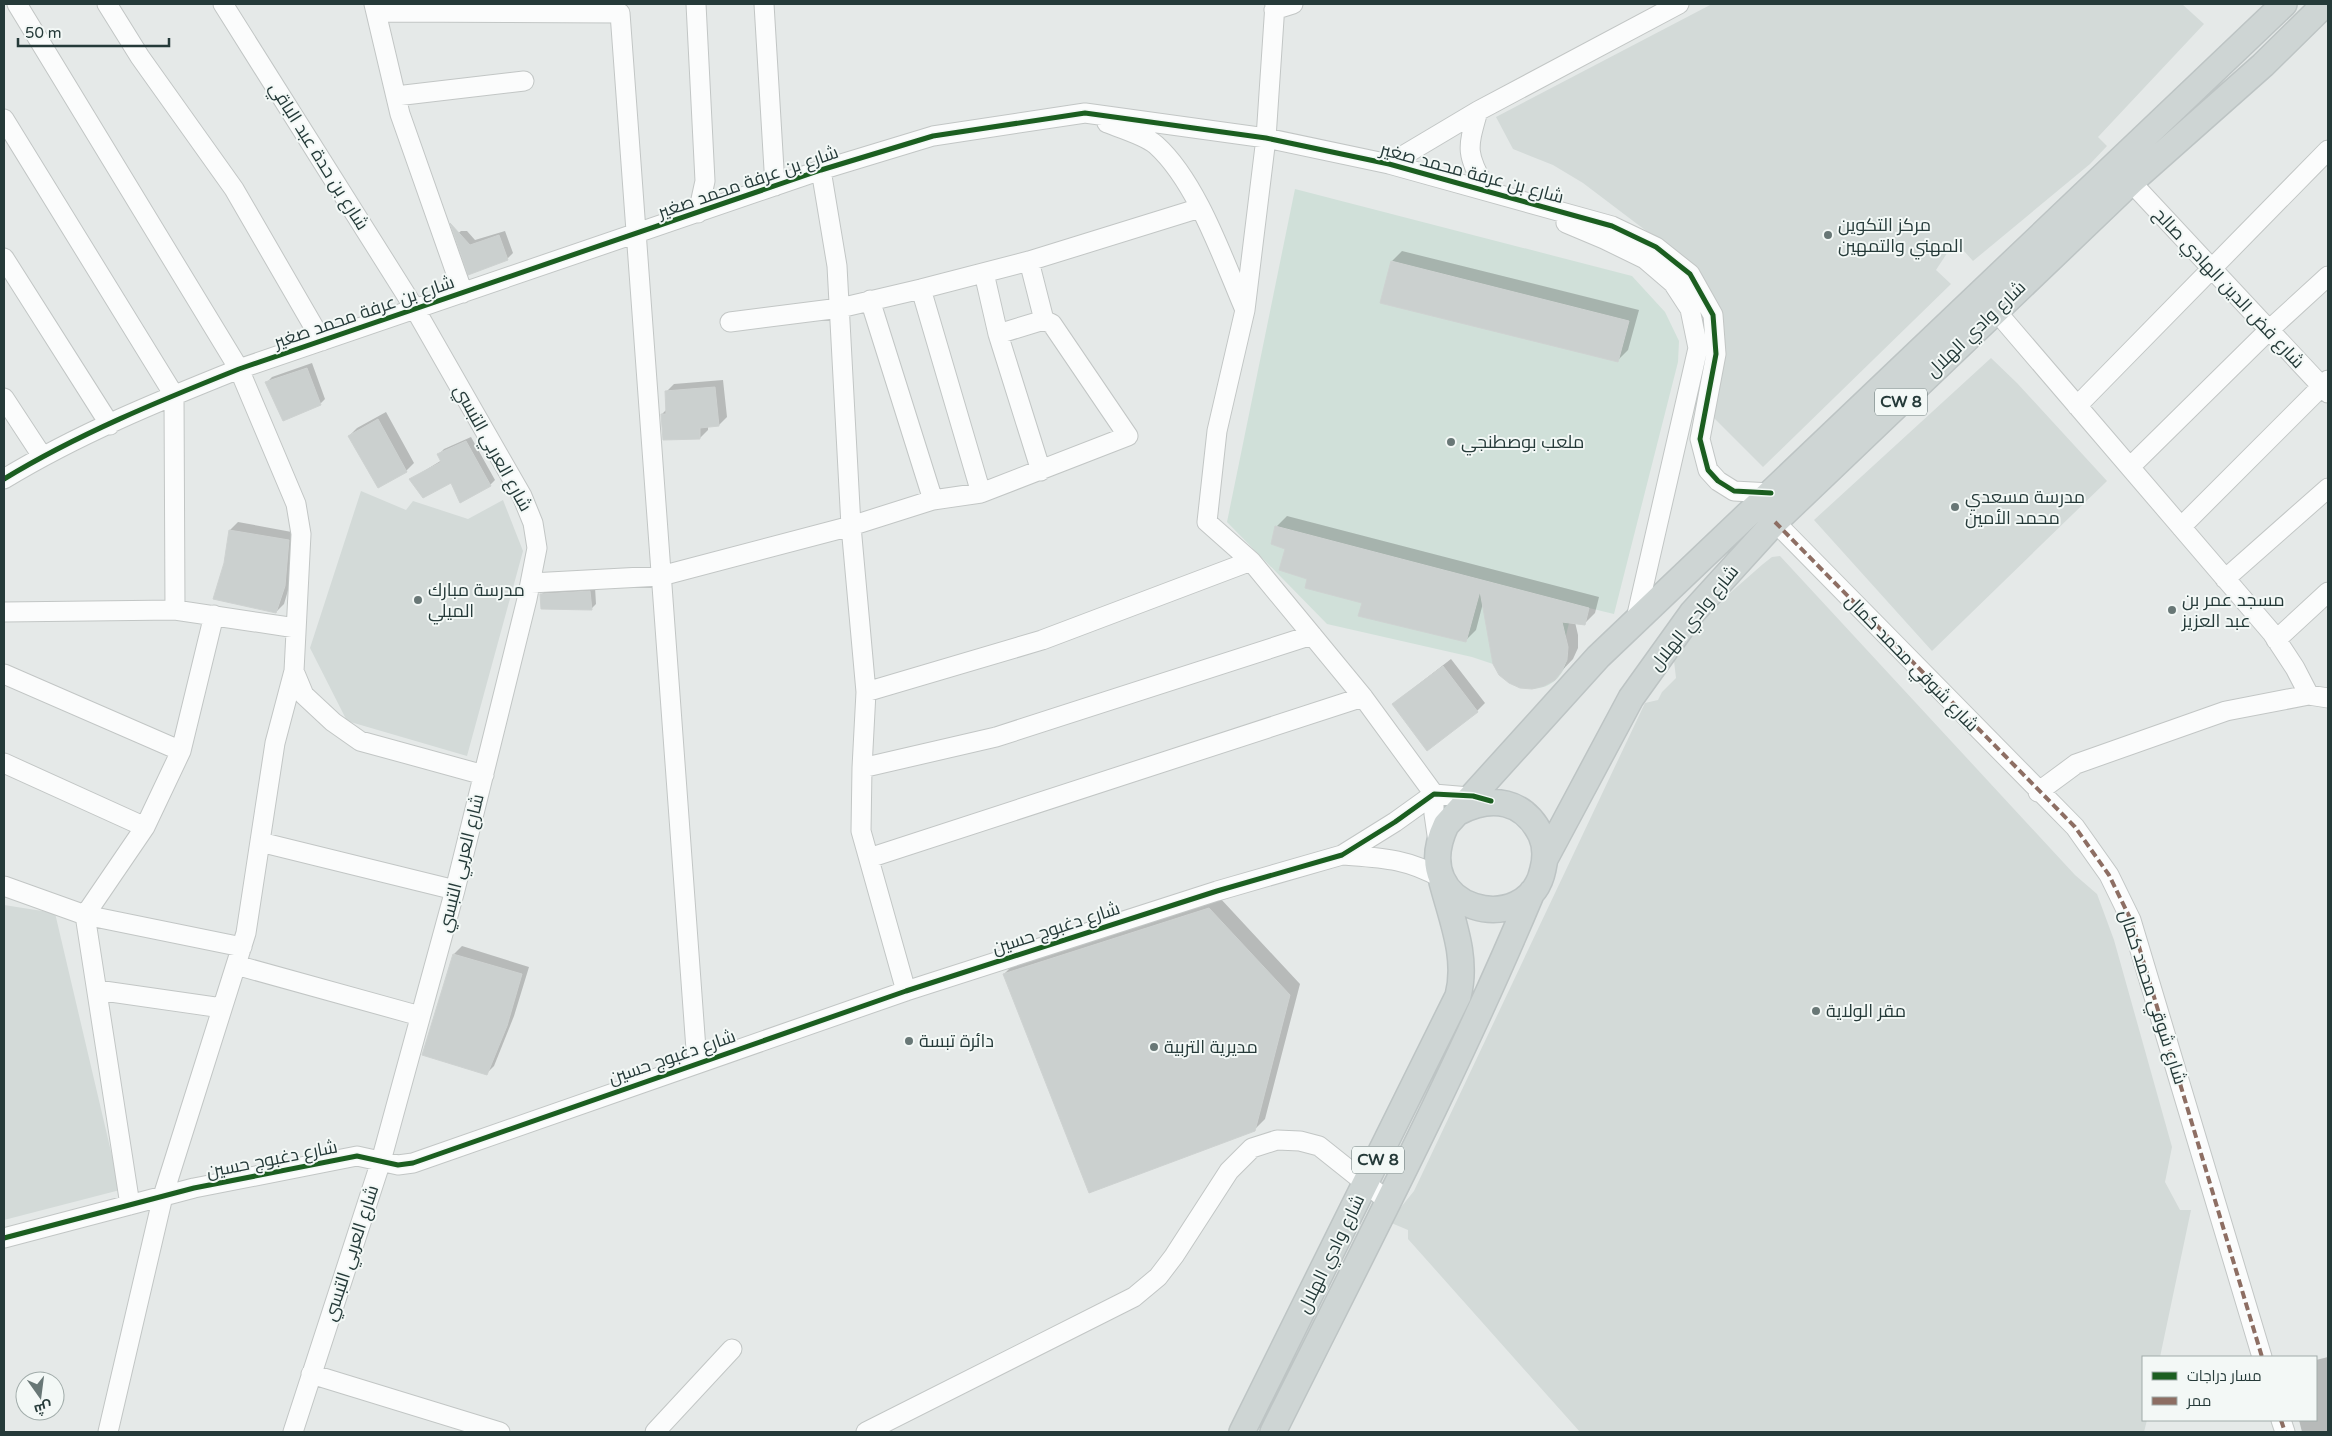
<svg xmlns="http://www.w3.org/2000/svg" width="2332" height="1436" font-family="'Varela Round',Cairo,sans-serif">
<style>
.built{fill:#d3dad8}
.green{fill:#d0e0d9}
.shadow{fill:#0003}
.building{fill:#cbd0cf;stroke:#ced2d1}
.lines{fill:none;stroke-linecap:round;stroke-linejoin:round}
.minor-casing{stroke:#c2c6c5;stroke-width:21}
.major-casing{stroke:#bdc4c4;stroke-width:28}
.minor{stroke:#fbfcfc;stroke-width:19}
.major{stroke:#ced5d4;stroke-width:25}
.quiet{stroke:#8d6e63;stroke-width:4;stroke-dasharray:8 4;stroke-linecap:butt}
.cycleway-casing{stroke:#f3f8f6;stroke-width:8}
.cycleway{stroke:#1b5e20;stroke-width:5}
.poi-dot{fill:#687776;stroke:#f3f8f6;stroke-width:2}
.labels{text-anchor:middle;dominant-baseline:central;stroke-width:4;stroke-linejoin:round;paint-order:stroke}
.shield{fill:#f3f8f6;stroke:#637372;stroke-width:1}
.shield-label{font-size:16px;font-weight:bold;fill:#253a39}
.street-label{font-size:18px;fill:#253a39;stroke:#f3f8f6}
.poi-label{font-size:18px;fill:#253a39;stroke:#f3f8f6;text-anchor:start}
</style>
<rect width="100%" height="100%" fill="#e5e9e8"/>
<!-- built -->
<path class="built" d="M1712,4H2182L2204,24L2098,137L2107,146L2090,164L1973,261L1955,241L1936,270L1951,284L1763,467L1708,412L1722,351L1686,261L1583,183L1553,165L1513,149L1496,117Z
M1991,358L2017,383L2107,481L1932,651L1814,520Z
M361,491L406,510L413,501L468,519L503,500L523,551L467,756L347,721L310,648Z
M1780,556L2075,875L2097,894L2114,940L2172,1147L2165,1182L2180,1210H2191L2160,1357H2143V1420H2147L2144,1432H1580L1408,1239V1230L1389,1222L1414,1191L1645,703L1658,700L1662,692L1676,678L1672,644L1763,564L1772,557Z
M4,905L55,913L120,1190L4,1220Z"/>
<!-- green -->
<path class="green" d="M1295,189L1632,276L1665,312L1679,341L1678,362L1614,614L1589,608L1585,625L1569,623C1568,628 1566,633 1566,638C1565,645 1569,654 1567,661C1556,699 1511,696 1493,664L1472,657L1327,624L1227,522Z"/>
<!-- shadow -->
<path class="shadow" d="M461,231H467L475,240L505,231L513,253L508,258L469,273L456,235Z
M1402,251L1639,310L1628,350L1617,361L1392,261Z
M312,363L325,399L320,404L267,382L272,377Z
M723,380L727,417L719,425L708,426V430L700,438L662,414L667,409L666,392L674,384Z
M386,412L414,463L406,471L349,436L357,428Z
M471,437L495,480L490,485L411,479L442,460L439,454L444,449Z
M1287,516L1599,597L1595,613L1584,624L1575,622L1578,635V648L1573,659L1554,679L1483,603L1476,630L1465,641L1363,602L1308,578L1286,548L1276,527Z
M238,522L297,533L292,577L284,604L276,612L225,564L230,530Z
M595,587L596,604L591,609L542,594L547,589Z
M1451,659L1485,703L1477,711L1393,704Z
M1220,898L1300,984L1265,1119L1254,1130L1004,974L1015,963Z
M462,946L529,967L514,1016L494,1066L486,1074L454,954Z
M2328,1357V1432H2302L2299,1420H2316V1360Z"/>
<!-- building -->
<path class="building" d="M450,223L470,245L499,235L508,260L468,275Z
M1391,261L1629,321L1618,362L1380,303Z
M307,368L321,405L283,421L265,382Z
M715,387L719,426L700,428V439L663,440L661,414H666L665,391Z
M378,419L407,472L378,488L348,436Z
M466,441L491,486L460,503L451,483L423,498L409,479L441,462L437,454Z
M1275,526L1589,608L1585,625L1562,622L1568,647L1567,660L1562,671L1555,680L1544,686L1532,689L1520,688L1509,683L1499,675L1493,664L1480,591L1466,642L1358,616L1362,603L1305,588L1307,579L1279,570L1285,549L1271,544Z
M229,530L289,540L285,586L276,613L213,599L224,563Z
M590,591L592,610L541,609L540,594Z
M1443,666L1478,712L1427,751L1392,704Z
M1209,908L1290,995L1255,1131L1089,1193L1003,974Z
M453,954L522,974L507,1026L487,1075L422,1055Z"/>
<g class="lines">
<!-- minor casing -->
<g class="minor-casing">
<path id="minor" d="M17,4L239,369L296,504L301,534L294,671L304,695L333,722L360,741L484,775
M107,4L140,57L234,189L322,341
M223,4L415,309L522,496L533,523L537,548L527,599L455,890L381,1161L293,1432
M374,4L400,114L463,293
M696,4L705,181L698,213
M764,4L775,186
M1275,4L1266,138L1245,310L1217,431L1207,522L1251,561L1363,697L1434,794V814L1438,842
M1274,10L1293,4
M376,12L620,13L697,1063
M396,96L524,81
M1478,111C1466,152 1467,153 1486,190
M4,119L174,395L175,610
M1107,123C1120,128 1146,136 1156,145C1197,182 1223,259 1245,310
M1389,164L1478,111L1679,4
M821,170L837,266L851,526L866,692L862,768L861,831L906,991
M2131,182L2328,393
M1566,223L1604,239L1645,259L1673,283L1690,309L1698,348L1635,623
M4,258L110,425
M984,273L998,334L1041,471
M921,289L981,493
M870,300L933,500
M1996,311L2272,633L2295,668L2309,695
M730,322L840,308L921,289L1029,261L1200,208
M998,334L1044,320L1029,261
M4,398L42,456
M2077,406L2328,150
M2130,467L2269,330L2328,276
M4,479C78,434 159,401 239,369L821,170L933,136L1085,113L1266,138L1389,164L1612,226L1656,247L1690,274L1713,315L1716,354L1700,439L1708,470L1718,481L1734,491L1771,493
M1775,522L2075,827L2109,875L2131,920L2262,1357
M2181,527L2328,380
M2225,579L2328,488
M531,583L661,576L851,526L933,500L981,493L1128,436L1052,324L1044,320
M4,612L175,610L296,628
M214,615L181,751L145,827L85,915L242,947
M2276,640L2328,592
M4,674L181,751
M866,692L1042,640L1251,561
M4,763L145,827
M862,768L996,737L1312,635
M2038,792L2076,764L2226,711L2309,695L2328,698
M260,842L455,890
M1342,855C1381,858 1406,858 1441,878
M869,858L1363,697
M4,886L85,915L130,1205
M236,965L420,1016
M97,990L222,1008
M4,1238L194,1188L357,1156L398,1165L413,1163L906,991L1217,891L1342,855L1395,822L1434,794L1481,798
M311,1374L500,1432
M2281,1420L2285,1432
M108,1432L163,1196L246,933L275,743L294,671
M655,1432L732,1349
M866,1432L1134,1297L1158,1277L1174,1256L1229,1171L1252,1148L1277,1140L1300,1141L1319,1146L1388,1201"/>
</g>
<!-- major casing -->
<g class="major-casing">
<path id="major" d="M1459,812C1492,795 1524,800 1541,835C1546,846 1546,857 1543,869C1529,940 1405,912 1446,825L1598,657L2284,4
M1546,857L1631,698L1692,613L1775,522L2131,182L2263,65L2325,4
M1242,1432L1458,996C1468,958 1452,920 1442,882
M1273,1432C1362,1253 1455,1076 1532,892"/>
</g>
<!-- minor -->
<use href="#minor" class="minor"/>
<!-- major -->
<use href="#major" class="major"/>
<!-- quiet -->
<path class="quiet" d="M1775,522L2075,827L2109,875L2131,920L2262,1357
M2281,1420L2285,1432"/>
<!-- cycleway casing -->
<g class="cycleway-casing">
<path id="cycleway" d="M4,479C78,434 159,401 239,369L821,170L933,136L1085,113L1266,138L1389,164L1612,226L1656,247L1690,274L1713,315L1716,354L1700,439L1708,470L1718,481L1734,491L1771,493
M4,1238L194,1188L357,1156L398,1165L413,1163L906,991L1217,891L1342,855L1395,822L1434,794L1473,796L1491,801"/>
</g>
<!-- cycleway -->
<use href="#cycleway" class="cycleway"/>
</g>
<!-- markers -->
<g class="poi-dot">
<circle cx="1828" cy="235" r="5"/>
<circle cx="1451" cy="442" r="5"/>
<circle cx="1955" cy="507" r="5"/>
<circle cx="418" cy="600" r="5"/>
<circle cx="2172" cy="610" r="5"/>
<circle cx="1816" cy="1011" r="5"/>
<circle cx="909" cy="1041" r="5"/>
<circle cx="1154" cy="1047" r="5"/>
</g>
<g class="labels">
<!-- shield labels -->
<g class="shield">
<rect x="1875" y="388.5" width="52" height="27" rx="4"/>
<rect x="1352" y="1146.5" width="52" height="27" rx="4"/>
</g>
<g class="shield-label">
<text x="1901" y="402">CW 8</text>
<text x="1378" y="1160">CW 8</text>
</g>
<!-- street labels -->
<g class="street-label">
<text transform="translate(319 156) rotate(58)">شارع بن حدة عبد الباقي</text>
<text transform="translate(1472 173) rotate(15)">شارع بن عرفة محمد صغير</text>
<text transform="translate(748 182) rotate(-19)">شارع بن عرفة محمد صغير</text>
<text transform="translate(2229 288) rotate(47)">شارع فض الدين الهادي صالح</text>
<text transform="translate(364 312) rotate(-19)">شارع بن عرفة محمد صغير</text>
<text transform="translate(1976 329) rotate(-44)">شارع وادي الهلال</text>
<text transform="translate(493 448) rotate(61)">شارع العربي التبسي</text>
<text transform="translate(1694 618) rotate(-51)">شارع وادي الهلال</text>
<text transform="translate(1912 663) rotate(46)">شارع شوقي محمد كمال</text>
<text transform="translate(461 863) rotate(-76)">شارع العربي التبسي</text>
<text transform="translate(1056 928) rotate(-18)">شارع دغبوج حسين</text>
<text transform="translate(2153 997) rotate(72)">شارع شوقي محمد كمال</text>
<text transform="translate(672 1057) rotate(-19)">شارع دغبوج حسين</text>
<text transform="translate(272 1159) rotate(-11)">شارع دغبوج حسين</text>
<text transform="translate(351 1253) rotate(-72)">شارع العربي التبسي</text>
<text transform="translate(1331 1254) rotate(-64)">شارع وادي الهلال</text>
</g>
<!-- poi labels -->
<g class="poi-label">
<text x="1838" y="225">مركز التكوين<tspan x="1838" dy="21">المهني والتمهين</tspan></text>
<text x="1461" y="442">ملعب بوصطنجي</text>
<text x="1965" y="497">مدرسة مسعدي<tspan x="1965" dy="21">محمد الأمين</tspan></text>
<text x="428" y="590">مدرسة مبارك<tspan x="428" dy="21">الميلي</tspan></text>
<text x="2182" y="600">مسجد عمر بن<tspan x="2182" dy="21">عبد العزيز</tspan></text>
<text x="1826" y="1011">مقر الولاية</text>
<text x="919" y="1041">دائرة تبسة</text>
<text x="1164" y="1047">مديرية التربية</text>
</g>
</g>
<!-- border -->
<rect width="2332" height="1436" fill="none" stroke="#253a39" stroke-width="10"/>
<!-- legend -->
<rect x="2142" y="1356" width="175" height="65" fill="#f3f8f6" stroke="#a1acaa"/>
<rect x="2152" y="1372" width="25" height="8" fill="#1b5e20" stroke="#a1acaa"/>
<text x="2187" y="1381" font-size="15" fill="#253a39">مسار دراجات</text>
<rect x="2152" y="1397" width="25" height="8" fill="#8d6e63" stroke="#a1acaa"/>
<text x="2187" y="1406" font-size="15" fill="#253a39">ممر</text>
<!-- north arrow -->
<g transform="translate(40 1396) rotate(166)"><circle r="24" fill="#f3f8f6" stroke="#a1acaa"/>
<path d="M0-4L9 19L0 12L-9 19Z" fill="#687776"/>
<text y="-8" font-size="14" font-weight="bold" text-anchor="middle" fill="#253a39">ش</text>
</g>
<!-- scale -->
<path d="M18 38v8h151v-8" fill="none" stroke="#253a39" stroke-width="2.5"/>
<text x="25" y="38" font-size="15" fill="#253a39" stroke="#f3f8f6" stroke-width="4" paint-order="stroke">50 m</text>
</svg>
